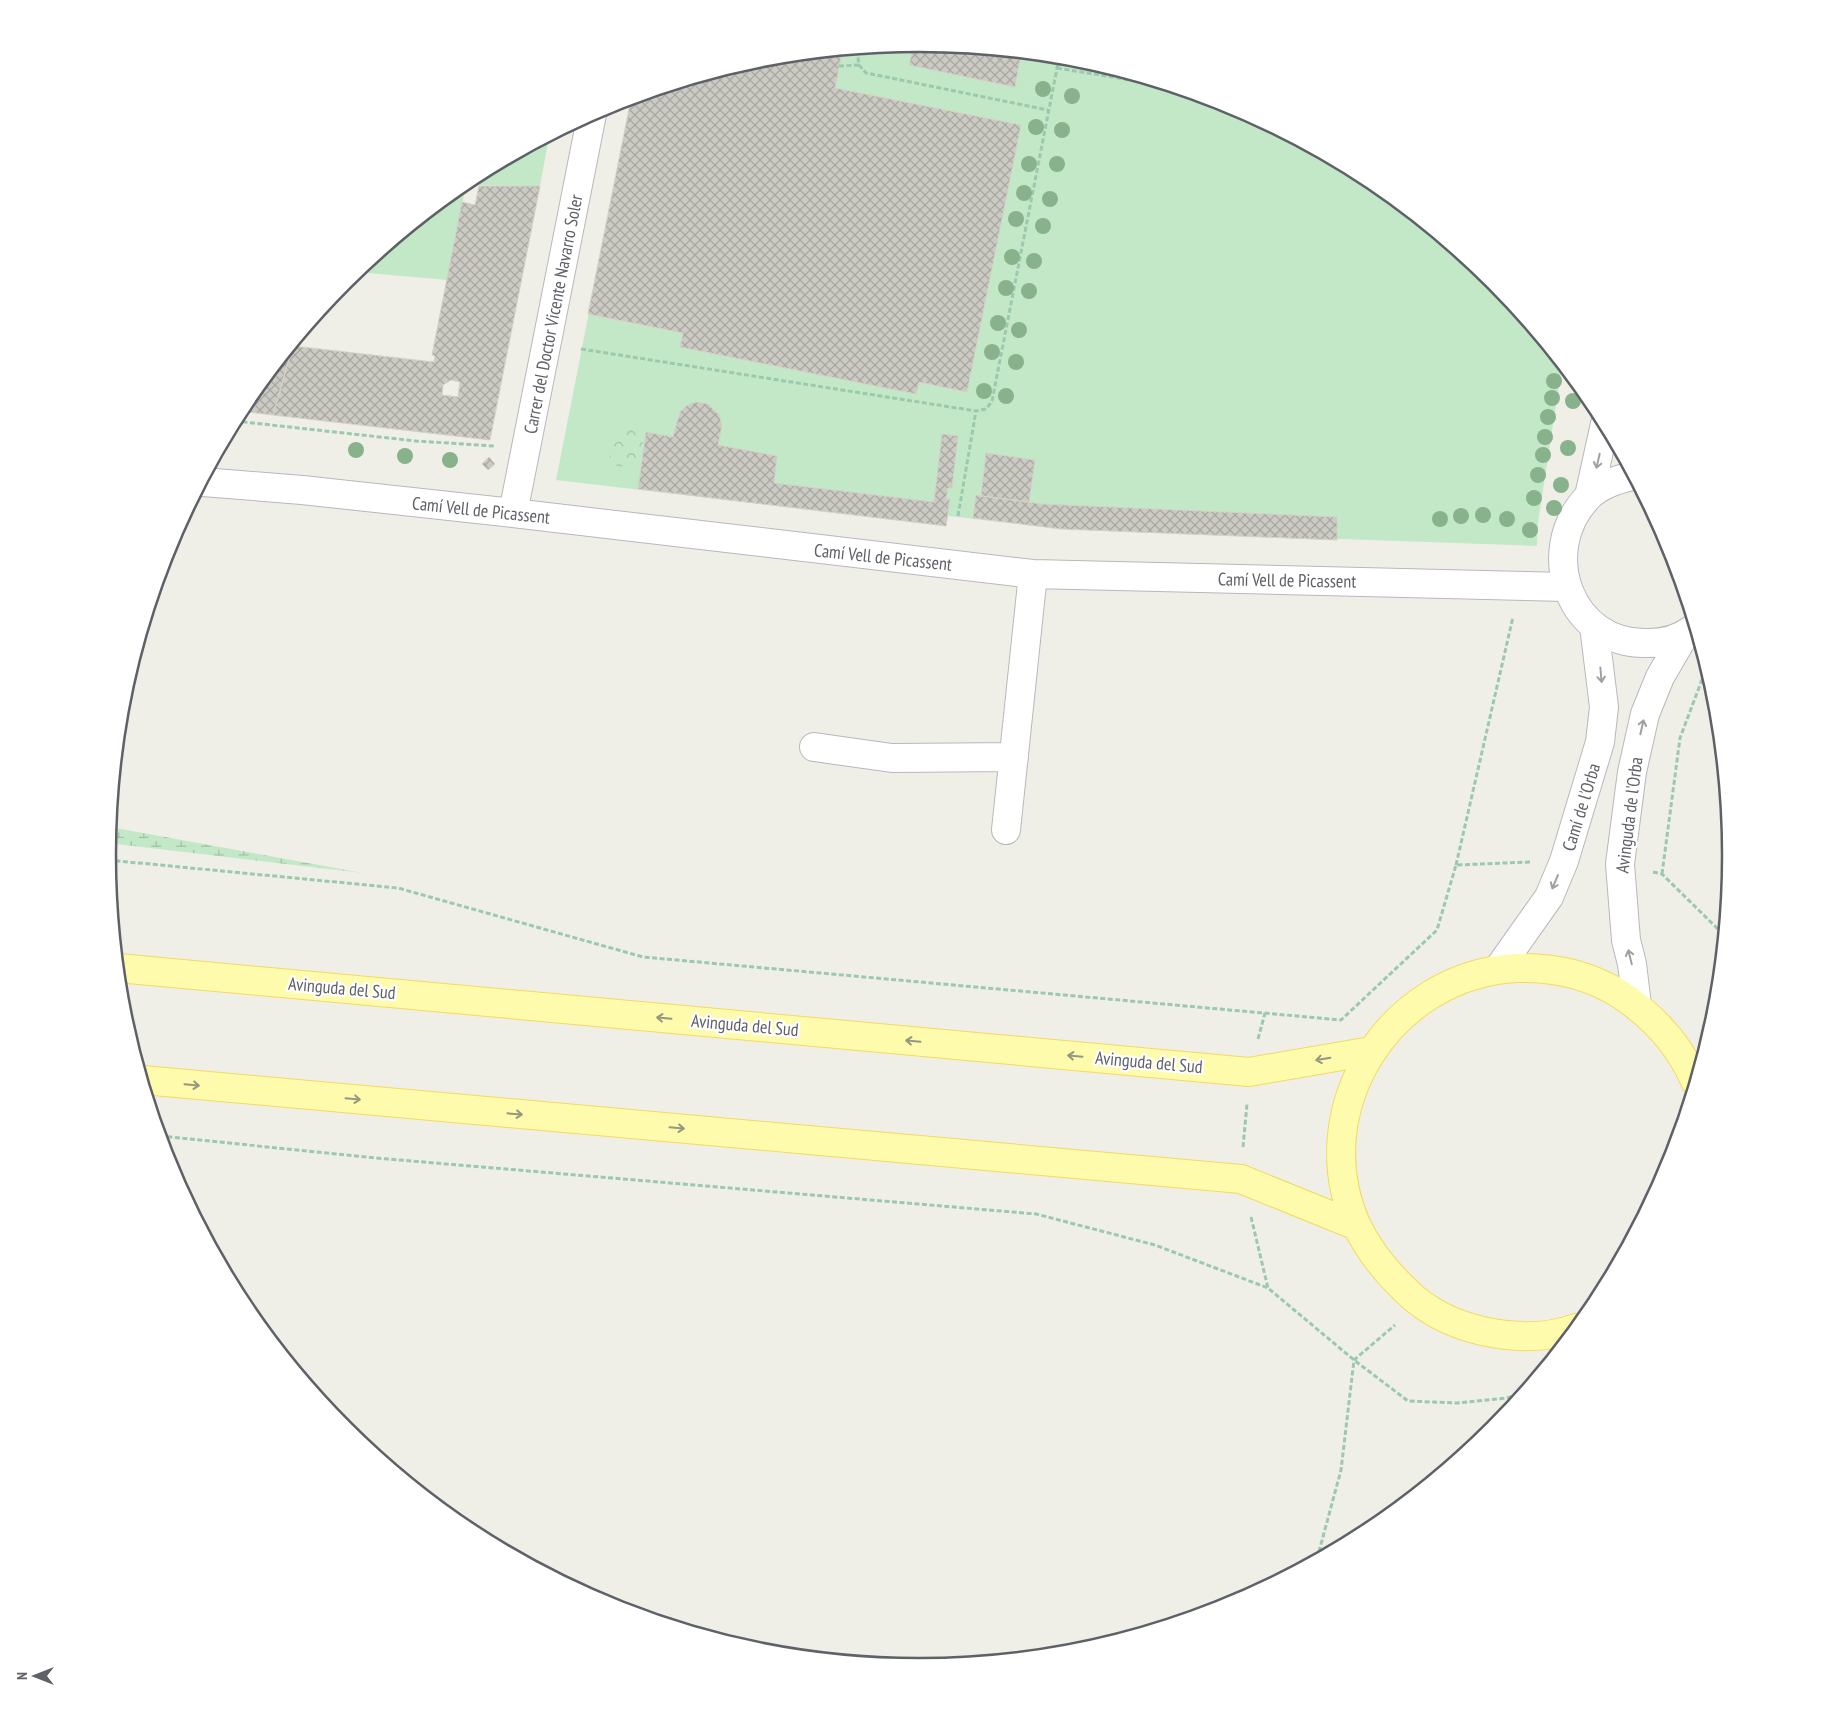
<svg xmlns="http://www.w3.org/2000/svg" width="1838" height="1711" font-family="'PT Sans Narrow',sans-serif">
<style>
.grass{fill:#c3e8c7}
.wetland{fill:url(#wetland-marsh)}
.park{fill:url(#park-crowns)}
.building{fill:url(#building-cross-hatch);stroke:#d5d2c5;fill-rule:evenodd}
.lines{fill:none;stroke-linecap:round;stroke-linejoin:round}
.minor-casing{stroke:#b7b8bd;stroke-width:30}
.major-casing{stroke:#f3da5d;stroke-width:30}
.path{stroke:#9cc9ae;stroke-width:3;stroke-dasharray:5 2.5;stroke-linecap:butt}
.minor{stroke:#fff;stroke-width:28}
.major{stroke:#fffbad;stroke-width:28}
.tree{fill:#88b28b}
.oneway{stroke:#9ea0a4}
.oneway2{stroke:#969780}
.labels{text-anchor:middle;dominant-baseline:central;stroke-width:4.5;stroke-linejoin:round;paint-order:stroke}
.street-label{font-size:18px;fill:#5e6167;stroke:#fff}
.rim{fill:none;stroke:#5e6167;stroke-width:2.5}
</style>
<defs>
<pattern id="wetland-marsh" width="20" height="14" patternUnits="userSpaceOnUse" patternTransform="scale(1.25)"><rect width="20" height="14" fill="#c3e8c7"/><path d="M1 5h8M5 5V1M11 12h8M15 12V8" fill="none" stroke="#a2bfa5"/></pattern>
<pattern id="park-crowns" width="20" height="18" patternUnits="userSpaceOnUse" patternTransform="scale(1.25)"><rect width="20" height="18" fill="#c3e8c7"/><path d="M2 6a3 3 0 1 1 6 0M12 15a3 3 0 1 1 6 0" fill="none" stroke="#a2bfa5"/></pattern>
<pattern id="building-cross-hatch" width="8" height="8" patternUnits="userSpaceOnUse" patternTransform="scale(1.25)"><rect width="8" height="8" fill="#cbcac3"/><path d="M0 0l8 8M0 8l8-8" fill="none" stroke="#a8a7a2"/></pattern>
</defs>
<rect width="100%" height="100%" fill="#f0efe7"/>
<!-- grass -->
<path class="grass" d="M919,44L1078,59L1230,106L1370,181L1493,282L1562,365L1538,523L1537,546L1061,529L948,516L946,526L556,480L631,99L761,59Z
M549,137L540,186L466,185L447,280L356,272L468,180Z"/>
<!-- wetland -->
<path class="wetland" d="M110,827L363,873L108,843Z"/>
<!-- park -->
<path class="park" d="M616,425L645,430L638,470L608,464Z"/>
<!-- building -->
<path class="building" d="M914,44L1021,54L1015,87L909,65Z
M842,51L835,88L1021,125L967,392L919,382L916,394L680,347L683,333L588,314L631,99L761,59Z
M479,186H540L490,440L273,415L293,346L434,362L435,356L432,355L462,202L475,205ZM451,380L460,382L458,397L442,395L443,385Z
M293,345L273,415L240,411L244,404Z
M696,402L708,404L719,415L722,425L718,445L777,456L774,483L934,502L942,434L958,436L952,488H948L946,499H950L946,526L638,489L646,432L673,437L680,412L686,406Z
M986,453L1035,460L1029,502L981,496Z
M489,457L495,464L488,470L482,464Z
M976,495L1042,504L1337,517V540L1061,529L973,518Z"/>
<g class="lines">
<!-- minor casing -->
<g class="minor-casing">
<path id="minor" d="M1632,476C1616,480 1600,485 1588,497C1536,551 1570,646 1648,643C1663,643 1678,640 1691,630
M203,482L302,490L513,513L1033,574L1566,587
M1589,496L1605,424
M513,513L592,114
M814,747L892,758L1014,757
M1006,830L1033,574
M1498,969L1549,897L1564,861L1600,742L1604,707L1594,626
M1637,1005L1632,964L1626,940L1620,864L1632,772L1645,714L1660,677L1685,634"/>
</g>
<!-- major casing -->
<g class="major-casing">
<path id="major" d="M118,968L1249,1072L1371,1051
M143,1080L1241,1179L1357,1226
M1576,1328C1526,1346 1456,1333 1415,1299C1391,1278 1371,1255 1357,1226C1304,1110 1390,974 1517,968C1552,967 1587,974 1618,993C1652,1015 1679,1044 1695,1081"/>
</g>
<!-- path -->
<path class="path" d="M857,50L859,65L866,73L1048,110
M839,66L859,65
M1057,68L1167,86
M581,349L976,411L986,409L992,401L1059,58
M235,421L416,441L494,446
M958,516L976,411
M108,860L398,888L643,957L1341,1020L1437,930L1456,865L1530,862
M1456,865L1513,617
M1653,872L1662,874L1723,934
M1662,874L1680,738L1706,669
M1258,1039L1265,1013
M160,1136L376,1158L1036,1214L1155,1245L1268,1288L1354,1360L1408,1401L1457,1403L1507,1398L1523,1393
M1243,1147L1247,1104
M1251,1217L1268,1288
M1317,1559L1341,1470L1354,1360L1395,1325"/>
<!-- minor -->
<use href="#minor" class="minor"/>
<!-- major -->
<use href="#major" class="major"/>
</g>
<!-- trees -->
<g class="tree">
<circle cx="1043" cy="89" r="8"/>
<circle cx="1072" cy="96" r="8"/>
<circle cx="1036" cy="127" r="8"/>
<circle cx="1062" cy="130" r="8"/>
<circle cx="1029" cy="164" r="8"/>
<circle cx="1057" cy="164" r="8"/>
<circle cx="1024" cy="193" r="8"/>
<circle cx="1050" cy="199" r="8"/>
<circle cx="1016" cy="219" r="8"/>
<circle cx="1043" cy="226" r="8"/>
<circle cx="1012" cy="257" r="8"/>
<circle cx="1034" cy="261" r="8"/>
<circle cx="1006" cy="288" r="8"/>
<circle cx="1029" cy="291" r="8"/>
<circle cx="998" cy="323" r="8"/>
<circle cx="1019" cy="330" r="8"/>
<circle cx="992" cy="352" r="8"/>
<circle cx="1016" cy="362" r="8"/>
<circle cx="1554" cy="381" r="8"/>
<circle cx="984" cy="391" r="8"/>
<circle cx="1006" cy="396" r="8"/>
<circle cx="1552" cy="398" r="8"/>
<circle cx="1573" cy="401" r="8"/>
<circle cx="1548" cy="417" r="8"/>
<circle cx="1545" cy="437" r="8"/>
<circle cx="1568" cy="448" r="8"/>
<circle cx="356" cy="450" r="8"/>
<circle cx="1543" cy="455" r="8"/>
<circle cx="405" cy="456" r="8"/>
<circle cx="450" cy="460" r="8"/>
<circle cx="1538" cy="475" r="8"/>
<circle cx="1561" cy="485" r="8"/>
<circle cx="1534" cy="498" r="8"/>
<circle cx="1554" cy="508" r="8"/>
<circle cx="1483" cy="515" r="8"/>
<circle cx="1461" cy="516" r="8"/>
<circle cx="1440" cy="519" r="8"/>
<circle cx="1507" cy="519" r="8"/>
<circle cx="1530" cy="530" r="8"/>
</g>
<!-- one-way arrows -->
<defs><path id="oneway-shaft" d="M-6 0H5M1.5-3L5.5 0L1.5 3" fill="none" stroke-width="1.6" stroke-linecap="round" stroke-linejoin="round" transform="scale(1.25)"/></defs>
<g class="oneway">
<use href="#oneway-shaft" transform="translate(1598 461) rotate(103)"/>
<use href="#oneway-shaft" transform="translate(1601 675) rotate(85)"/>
<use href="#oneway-shaft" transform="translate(1642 727) rotate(-77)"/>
<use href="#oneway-shaft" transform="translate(1555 882) rotate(113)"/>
<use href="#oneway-shaft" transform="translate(1630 957) rotate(-104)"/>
</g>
<g class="oneway2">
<use href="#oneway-shaft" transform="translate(664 1018) rotate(-175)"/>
<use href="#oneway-shaft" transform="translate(913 1041) rotate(-175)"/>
<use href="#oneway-shaft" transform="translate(1075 1056) rotate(-175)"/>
<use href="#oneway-shaft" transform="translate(1323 1059) rotate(170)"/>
<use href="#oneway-shaft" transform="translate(192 1085) rotate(5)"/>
<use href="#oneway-shaft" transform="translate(353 1099) rotate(5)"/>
<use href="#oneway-shaft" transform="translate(515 1114) rotate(5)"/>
<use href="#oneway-shaft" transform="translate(677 1128) rotate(5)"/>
</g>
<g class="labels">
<!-- street labels -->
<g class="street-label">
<text transform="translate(553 314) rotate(-79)">Carrer del Doctor Vicente Navarro Soler</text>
<text transform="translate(481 510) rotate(6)">Camí Vell de Picassent</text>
<text transform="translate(883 557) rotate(6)">Camí Vell de Picassent</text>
<text transform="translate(1287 580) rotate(1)">Camí Vell de Picassent</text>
<text transform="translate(1581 807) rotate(-73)">Camí de l'Orba</text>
<text transform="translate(1629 815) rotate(-83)">Avinguda de l'Orba</text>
<text transform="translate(342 988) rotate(5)">Avinguda del Sud</text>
<text transform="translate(745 1025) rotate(5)">Avinguda del Sud</text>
<text transform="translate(1149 1062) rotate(5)">Avinguda del Sud</text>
</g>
</g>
<!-- crop -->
<path d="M0 0H1838V1711H0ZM116 855a803 803 0 1 1 1606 0a803 803 0 1 1-1606 0Z" fill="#fff" fill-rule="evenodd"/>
<path class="rim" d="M116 855a803 803 0 1 1 1606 0a803 803 0 1 1-1606 0Z"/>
<!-- north arrow -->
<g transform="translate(35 1676) rotate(270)" stroke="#ffffff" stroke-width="4" paint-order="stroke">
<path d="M0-4L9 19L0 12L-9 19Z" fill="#5e6167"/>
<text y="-8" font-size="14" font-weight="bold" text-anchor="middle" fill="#5e6167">N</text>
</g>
</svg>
